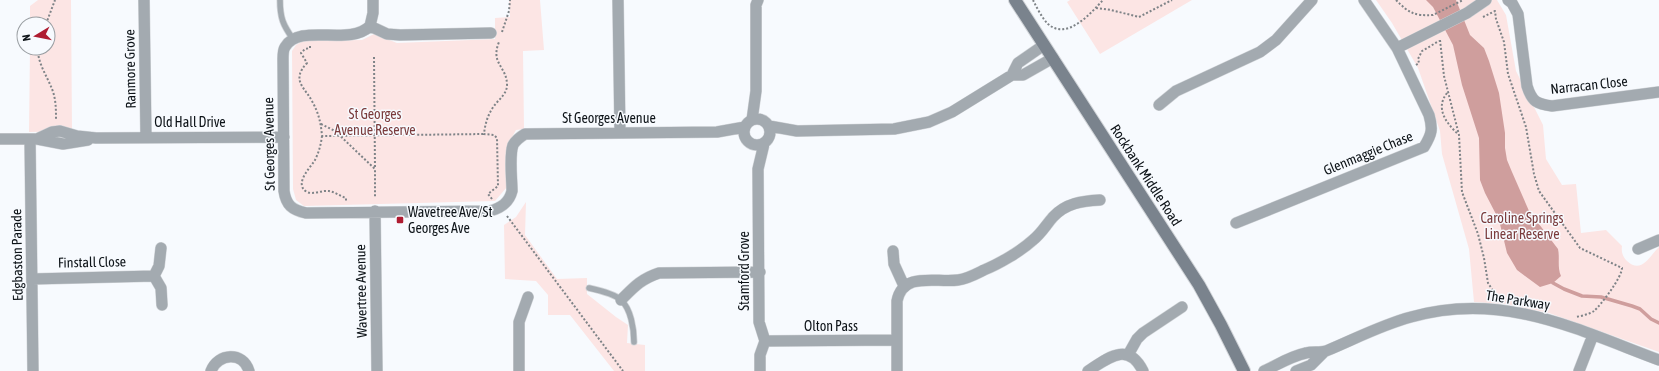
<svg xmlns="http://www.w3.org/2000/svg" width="1659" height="371" font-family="'Asap Condensed',sans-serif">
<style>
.green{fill:#fce5e4}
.water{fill:#cf9e9d}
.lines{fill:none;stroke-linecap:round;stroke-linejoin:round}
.stream{stroke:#cf9e9d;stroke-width:3.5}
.lane-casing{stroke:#d2d5d9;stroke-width:7}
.street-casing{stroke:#d2d5d9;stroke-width:12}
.secondary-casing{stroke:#d2d5d9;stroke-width:14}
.path{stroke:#7e8387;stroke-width:2;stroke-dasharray:2 2;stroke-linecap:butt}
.lane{stroke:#a3aab0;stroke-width:5.5}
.street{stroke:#a3aab0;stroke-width:11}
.secondary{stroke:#7a838d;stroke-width:12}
.poi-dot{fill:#af1c31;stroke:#f7fafe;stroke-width:1.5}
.labels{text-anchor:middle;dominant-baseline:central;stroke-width:3;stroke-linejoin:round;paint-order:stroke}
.street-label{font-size:14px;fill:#0d1318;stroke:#f7fafe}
.park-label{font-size:14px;fill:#7a3b3c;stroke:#f7fafe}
.poi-label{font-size:14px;fill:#0d1318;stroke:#f7fafe;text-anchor:start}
</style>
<rect width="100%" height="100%" fill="#f7fafe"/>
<!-- green -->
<path class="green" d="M38,0H71L72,131L29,132L30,48H48V24H30V6Z
M509,0H540L544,50L523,51L524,129L516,130L507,146V187L495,201L304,206L296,200L293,189L292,51L296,45L303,41L362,40L374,34L397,43L495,39V18L510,17Z
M1070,0H1192L1100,54L1067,2Z
M1376,0H1497L1506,15L1516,71L1543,125L1546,159L1562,185L1576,184L1581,233L1606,230L1622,246C1621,252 1623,257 1627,261C1642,275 1650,255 1659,247V352L1549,313L1506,304L1474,302L1469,249L1442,154L1440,131L1418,68L1392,23Z
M526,202L525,235L557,279L587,278V294L616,317L628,325L627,343L645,345V371H614L570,315H548V295L536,281L505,279L504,225L516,217Z"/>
<!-- water -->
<path class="water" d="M1426,0H1456L1470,35L1484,48L1489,61L1499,93L1505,133V148L1507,160L1512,172L1529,211L1558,249C1560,258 1557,267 1561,276L1553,283L1540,287L1517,270L1507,253L1499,220L1485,193L1480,180L1479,138L1462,85L1453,45L1433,7Z"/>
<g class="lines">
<!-- stream -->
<path class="stream" d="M1553,283L1564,289L1582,296L1601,297L1632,306L1640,309L1651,319L1659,323"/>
<!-- lane casing -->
<g class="lane-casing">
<path id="lane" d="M280,0C280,18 283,25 293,39
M589,288C598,290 615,294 621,300C631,309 634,329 634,342"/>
</g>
<!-- street casing -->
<g class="street-casing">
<path id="street" d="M144,0L146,138
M618,0L620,133
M1508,0L1512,3L1518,14L1527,86C1532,102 1537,104 1552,106L1659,92
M370,26L373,13V0
M491,33L400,35L387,34L370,26C349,47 300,22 285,47C283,50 283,55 283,59L284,191C286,205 292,210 306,213L490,211C501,208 509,203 512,191C512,179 509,156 513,145C516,140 520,137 525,134L717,132L745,127
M1397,48L1467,13L1486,0
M1012,75L1018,63L1044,45
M1159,105L1176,91L1260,52L1276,40L1312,0
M744 132a13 13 0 1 1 26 0a13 13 0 1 1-26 0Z
M752,120L756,91V5L758,0
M769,126L797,131L894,129L929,122L952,112L1012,75H1023L1053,58
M0,139H37L63,144L88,140
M30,139L33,371
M37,139L52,132L60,131L77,136L96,138L284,137
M375,211L377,371
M1236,223L1424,147C1432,134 1433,129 1429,115L1397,48L1364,0
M161,248L159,266L154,276L161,288L162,305
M1638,249L1659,240
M893,251L894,264L904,286
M32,279L154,276
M621,300C634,287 641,279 659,273L760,272
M765,341L897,340
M1128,355L1137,339L1143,333L1182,307
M211,371C218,353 243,351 249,371
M519,371V322L528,297
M760,371V355L765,341L759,322L758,169L764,144
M897,371V301C903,271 936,283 958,280C967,279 976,274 984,270C999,264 1021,251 1033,240C1041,234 1046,225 1053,217C1066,203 1082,201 1100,200
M1088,371C1108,358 1128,341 1143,371
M1264,371C1277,365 1291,356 1306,353C1312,351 1320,353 1326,351C1355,339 1381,325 1411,317C1502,291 1576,329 1659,360
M1296,371L1311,365L1324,352
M1579,371L1593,335"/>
</g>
<!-- secondary casing -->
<g class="secondary-casing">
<path id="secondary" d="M1015,0L1199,285L1221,325L1244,371"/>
</g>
<!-- path -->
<path class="path" d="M1033,0C1037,8 1042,18 1048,24C1067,41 1091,13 1103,0
M1396,0C1409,13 1414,16 1433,15L1463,0
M1096,8L1111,10L1139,17L1172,0
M1483,17L1495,11L1496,19L1504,42L1508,74L1526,127L1534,174L1539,191L1580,248L1622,268C1622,277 1601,305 1594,311C1590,314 1581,316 1576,317
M46,24L55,0
M502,32L509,11L510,0
M1440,40L1444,76L1459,135L1462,192L1478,234L1484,258L1488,283L1497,297L1501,298
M310,46V48L305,49L301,53L307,63C290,81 306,88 313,103C319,114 321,124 322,136L484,134
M38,48C37,62 47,76 52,89C56,99 56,109 56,120
M374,57L375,169
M1416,65L1419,63L1418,59L1422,51L1439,41
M1447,93C1435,108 1446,123 1458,134
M321,124L335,131L375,169V198
M322,136C321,144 319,152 315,160C311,167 293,184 307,192C313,195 322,190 329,191C335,192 340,196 346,198V201
M492,199L488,194L498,186L497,138L494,135L484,134C485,124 488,114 494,106C499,99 507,94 507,85C507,66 490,64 499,42
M507,216L623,371
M1527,302L1543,306"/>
<!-- lane -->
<use href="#lane" class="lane"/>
<!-- street -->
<use href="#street" class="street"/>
<!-- secondary -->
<use href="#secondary" class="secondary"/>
</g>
<!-- markers -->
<rect class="poi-dot" x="396" y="216" width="8" height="8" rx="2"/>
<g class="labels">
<!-- street labels -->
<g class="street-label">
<text transform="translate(130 69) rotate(-91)">Ranmore Grove</text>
<text transform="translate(1589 85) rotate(-6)">Narracan Close</text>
<text x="609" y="118">St Georges Avenue</text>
<text x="190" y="122">Old Hall Drive</text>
<text transform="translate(269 144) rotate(-91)">St Georges Avenue</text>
<text transform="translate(1368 153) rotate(-22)">Glenmaggie Chase</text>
<text transform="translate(1146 175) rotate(57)">Rockbank Middle Road</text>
<text transform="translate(17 255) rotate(-91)">Edgbaston Parade</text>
<text transform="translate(92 262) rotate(-1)">Finstall Close</text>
<text transform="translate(744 271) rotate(-90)">Stamford Grove</text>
<text transform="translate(361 291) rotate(-91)">Wavertree Avenue</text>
<text transform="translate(1518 300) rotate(9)">The Parkway</text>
<text x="831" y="326">Olton Pass</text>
</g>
<!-- park labels -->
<g class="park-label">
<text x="375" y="114">St Georges<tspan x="375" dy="16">Avenue Reserve</tspan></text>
<text x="1522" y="218">Caroline Springs<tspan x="1522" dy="16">Linear Reserve</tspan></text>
</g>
<!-- poi labels -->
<g class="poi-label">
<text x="408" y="212">Wavetree Ave/St<tspan x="408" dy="16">Georges Ave</tspan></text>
</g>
</g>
<!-- north arrow -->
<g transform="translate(36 36) rotate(260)"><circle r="19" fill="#f7fafe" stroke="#999ea2"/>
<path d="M0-3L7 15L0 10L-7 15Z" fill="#af1c31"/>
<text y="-6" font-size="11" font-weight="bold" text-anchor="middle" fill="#0d1318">N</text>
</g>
</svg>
